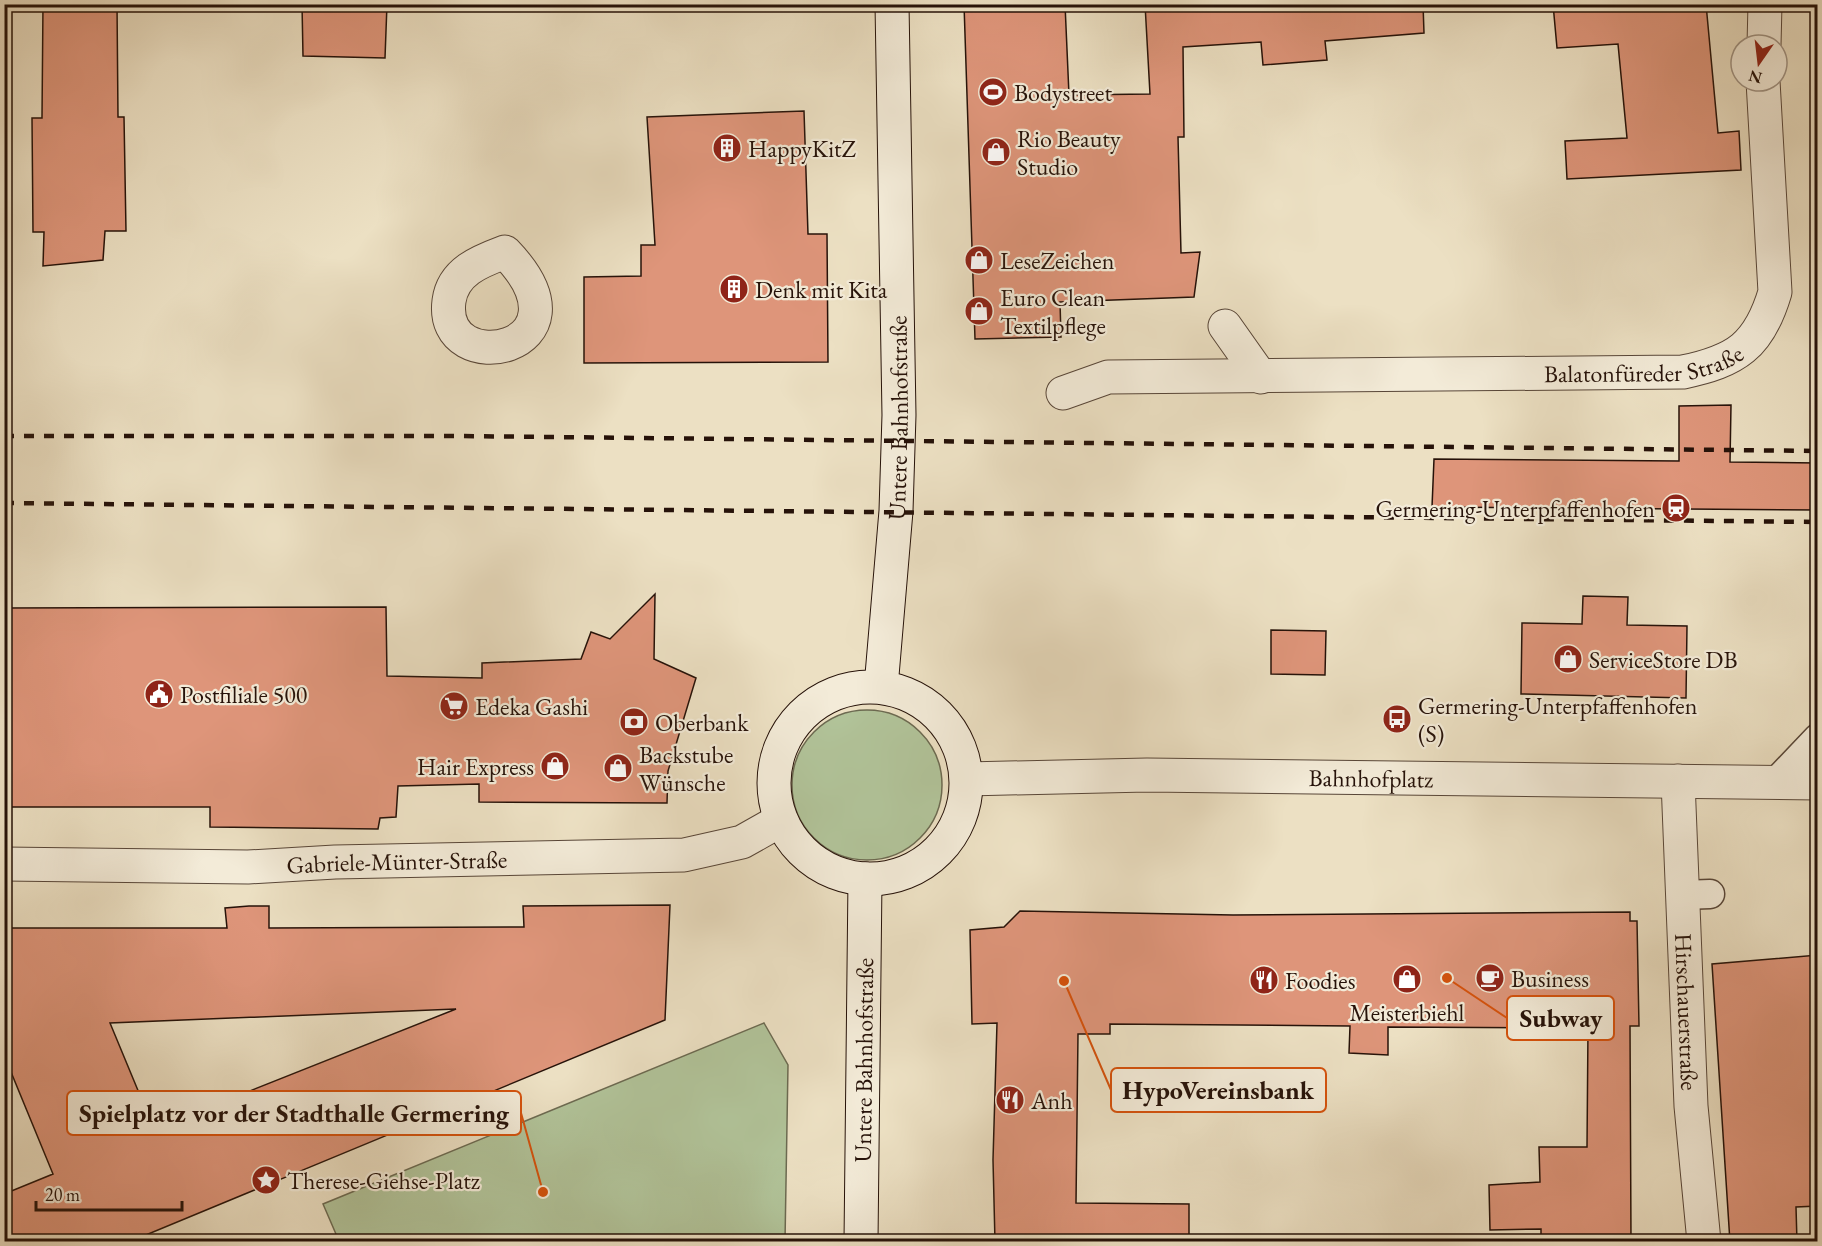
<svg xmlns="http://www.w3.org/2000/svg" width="1822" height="1246" font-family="'EB Garamond',serif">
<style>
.green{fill:#b1c399;stroke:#6c6a51;stroke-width:1.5}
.building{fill:#de957a;stroke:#261209;stroke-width:1.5;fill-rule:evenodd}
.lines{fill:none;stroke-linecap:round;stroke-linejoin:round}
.lane-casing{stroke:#584638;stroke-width:31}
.street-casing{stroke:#584638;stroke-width:35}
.secondary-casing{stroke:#261209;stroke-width:35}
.lane{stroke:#f3ebd8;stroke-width:28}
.street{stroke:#f3ebd8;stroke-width:33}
.secondary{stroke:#f3ebd8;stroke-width:33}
.rail{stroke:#261209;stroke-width:4.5;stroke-dasharray:10 10;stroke-linecap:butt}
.labels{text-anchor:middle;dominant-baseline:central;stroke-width:4.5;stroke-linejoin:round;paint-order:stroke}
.poi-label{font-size:24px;fill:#261209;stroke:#f3ebd8;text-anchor:start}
.street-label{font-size:24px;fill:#261209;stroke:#f3ebd8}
.leader{fill:none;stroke:#d5520c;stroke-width:2}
.callout-dot{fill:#d5520c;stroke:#f3ebd8;stroke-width:2}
.callout{fill:#f3ebd8;stroke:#d5520c;stroke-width:2}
.callout-label{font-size:26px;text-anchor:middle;font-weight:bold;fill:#261209}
</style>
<rect width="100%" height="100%" fill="#ece0c3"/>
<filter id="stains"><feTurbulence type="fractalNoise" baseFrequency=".00333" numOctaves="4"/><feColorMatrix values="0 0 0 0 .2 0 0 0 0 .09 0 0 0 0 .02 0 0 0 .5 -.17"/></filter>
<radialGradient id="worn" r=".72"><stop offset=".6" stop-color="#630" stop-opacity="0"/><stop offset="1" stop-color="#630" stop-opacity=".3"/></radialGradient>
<!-- green -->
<path class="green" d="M792 785a75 75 0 1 1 150 0a75 75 0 1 1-150 0Z
M764,1023L788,1065L785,1241H339L323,1204Z"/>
<!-- building -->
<path class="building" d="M43,4H117L118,117H124L126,231H105L103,260L43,266L44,232H33L32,118H42Z
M302,4H387L385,58L303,56Z
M964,4H1065L1069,95L1150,94L1145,4H1423L1424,33L1325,41L1327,60L1263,65L1261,42L1183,47L1184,137H1178L1181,253L1200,252L1194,297L1060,302L1061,337L975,339Z
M1553,4H1706L1718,133L1739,131L1741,170L1567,179L1565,141L1627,138L1618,44L1557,48Z
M804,111L808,234H827L828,362L584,363V277L641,276V245H655L647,117Z
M1731,405L1730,462L1818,463V510L1432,507L1434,459L1679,461V406Z
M655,594L654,659L696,678L668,771L667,803L479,802V784L398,786L396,817L380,818L378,829L210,827V807H4V608L386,607L387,676L482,678V663L581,659L591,632L610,639Z
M1583,596L1628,597L1627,625L1687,626L1686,698L1521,694L1522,623L1582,624Z
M1271,630L1326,631L1325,675L1271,674Z
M670,905L665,1020L129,1242H4V1194L53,1174L4,1055V928H227L225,908L249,906H269V928L524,927L523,906ZM456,1009L154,1129L110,1023Z
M1020,911L1233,915L1630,912V921H1637L1639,1026H1630L1631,1242H1541V1229L1490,1230L1489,1185L1540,1182L1539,1147H1587L1588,1028L1388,1027V1055L1349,1053L1350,1026L1110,1024V1034H1078L1076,1203L1189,1204V1242H995L993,1160L997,1023L972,1024L970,930L1004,927Z
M1818,955V1206L1796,1207L1797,1242H1730L1712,964Z"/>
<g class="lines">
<!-- lane casing -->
<g class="lane-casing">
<path id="lane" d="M1776,782L1818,738
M1683,895L1710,894"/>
</g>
<!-- street casing -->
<g class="street-casing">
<g id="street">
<path d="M1764,45L1765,4"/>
<path d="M505,252C601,351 438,382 449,301C453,271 481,261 505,252Z"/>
<path d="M1225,326L1261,377"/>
<path id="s1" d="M1063,393L1108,377L1683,372C1736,361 1759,346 1775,292L1763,81"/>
<path id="s2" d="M967,779L1147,775L1818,783"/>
<path id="s3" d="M1678,781L1691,1106L1704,1242"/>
<path id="s4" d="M4,864L248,867L335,862L684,855L742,842L781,820"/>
</g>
</g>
<!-- secondary casing -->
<g class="secondary-casing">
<g id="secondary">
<path id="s5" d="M881,687L896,511L899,415L892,4"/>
<circle cx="870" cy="783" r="96"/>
<path id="s6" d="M861,1242L865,879"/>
</g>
</g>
<!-- lane -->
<use href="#lane" class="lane"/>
<!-- street -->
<use href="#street" class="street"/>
<!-- secondary -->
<use href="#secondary" class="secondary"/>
<!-- rail -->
<path class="rail" d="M4,436H460L1818,451
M4,503L1818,522"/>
</g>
<!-- icons -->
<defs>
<g id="stadium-disc" transform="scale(1.5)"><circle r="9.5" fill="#8f2418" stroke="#f3ebd8"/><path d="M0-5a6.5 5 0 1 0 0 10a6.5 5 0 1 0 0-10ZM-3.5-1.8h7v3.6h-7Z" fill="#fff"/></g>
<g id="building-disc" transform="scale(1.5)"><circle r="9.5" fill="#8f2418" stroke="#f3ebd8"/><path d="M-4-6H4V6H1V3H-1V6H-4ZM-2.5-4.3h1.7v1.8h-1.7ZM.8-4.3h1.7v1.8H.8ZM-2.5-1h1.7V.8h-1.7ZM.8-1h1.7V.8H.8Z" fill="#fff"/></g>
<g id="shop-disc" transform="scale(1.5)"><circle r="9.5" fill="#8f2418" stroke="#f3ebd8"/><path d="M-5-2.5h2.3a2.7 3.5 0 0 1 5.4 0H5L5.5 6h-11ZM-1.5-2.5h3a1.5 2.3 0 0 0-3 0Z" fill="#fff"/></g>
<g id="station-disc" transform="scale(1.5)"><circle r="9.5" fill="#8f2418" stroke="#f3ebd8"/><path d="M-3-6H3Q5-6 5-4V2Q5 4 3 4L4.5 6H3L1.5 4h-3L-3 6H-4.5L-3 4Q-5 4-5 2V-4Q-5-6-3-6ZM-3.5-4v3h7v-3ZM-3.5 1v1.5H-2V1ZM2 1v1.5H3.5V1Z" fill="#fff"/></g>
<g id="civic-disc" transform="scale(1.5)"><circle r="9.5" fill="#8f2418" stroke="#f3ebd8"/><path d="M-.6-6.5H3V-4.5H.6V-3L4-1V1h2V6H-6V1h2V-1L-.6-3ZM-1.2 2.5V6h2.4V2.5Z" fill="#fff"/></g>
<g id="supermarket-disc" transform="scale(1.5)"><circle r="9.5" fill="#8f2418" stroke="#f3ebd8"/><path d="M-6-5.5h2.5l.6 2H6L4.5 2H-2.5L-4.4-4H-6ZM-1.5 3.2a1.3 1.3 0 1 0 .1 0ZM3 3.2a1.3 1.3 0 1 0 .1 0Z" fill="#fff"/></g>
<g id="bus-disc" transform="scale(1.5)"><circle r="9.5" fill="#8f2418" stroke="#f3ebd8"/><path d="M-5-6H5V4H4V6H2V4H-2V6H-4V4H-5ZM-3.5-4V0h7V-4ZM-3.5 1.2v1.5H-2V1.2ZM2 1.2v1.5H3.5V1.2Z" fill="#fff"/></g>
<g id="bank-disc" transform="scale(1.5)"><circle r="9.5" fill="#8f2418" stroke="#f3ebd8"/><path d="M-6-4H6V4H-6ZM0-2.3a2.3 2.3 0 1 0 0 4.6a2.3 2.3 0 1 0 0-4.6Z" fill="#fff"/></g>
<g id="cafe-disc" transform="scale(1.5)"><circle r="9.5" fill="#8f2418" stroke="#f3ebd8"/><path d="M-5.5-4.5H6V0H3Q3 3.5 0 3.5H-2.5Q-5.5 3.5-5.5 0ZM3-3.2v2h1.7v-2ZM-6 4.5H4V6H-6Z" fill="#fff"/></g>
<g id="restaurant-disc" transform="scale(1.5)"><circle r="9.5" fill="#8f2418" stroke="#f3ebd8"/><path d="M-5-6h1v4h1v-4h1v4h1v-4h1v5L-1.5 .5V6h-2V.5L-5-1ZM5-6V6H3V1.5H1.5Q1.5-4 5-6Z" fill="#fff"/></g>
<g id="sight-disc" transform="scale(1.5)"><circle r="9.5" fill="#8f2418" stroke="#f3ebd8"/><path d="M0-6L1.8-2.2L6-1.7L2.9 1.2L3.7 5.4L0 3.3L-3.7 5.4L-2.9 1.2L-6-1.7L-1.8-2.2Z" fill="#fff"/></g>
</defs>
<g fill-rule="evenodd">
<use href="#stadium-disc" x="993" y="92"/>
<use href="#building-disc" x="727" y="148"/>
<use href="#shop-disc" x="996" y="152"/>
<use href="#shop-disc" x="979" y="260"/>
<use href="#building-disc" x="734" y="289"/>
<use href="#shop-disc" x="979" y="311"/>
<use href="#station-disc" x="1676" y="508"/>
<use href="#shop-disc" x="1568" y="659"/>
<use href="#civic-disc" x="159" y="694"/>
<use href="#supermarket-disc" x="454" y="706"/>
<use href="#bus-disc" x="1397" y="719"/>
<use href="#bank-disc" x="634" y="722"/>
<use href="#shop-disc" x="555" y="766"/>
<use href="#shop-disc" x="618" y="768"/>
<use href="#cafe-disc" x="1490" y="978"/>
<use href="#shop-disc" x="1407" y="979"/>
<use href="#restaurant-disc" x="1264" y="980"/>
<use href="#restaurant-disc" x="1010" y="1100"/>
<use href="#sight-disc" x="266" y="1180"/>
</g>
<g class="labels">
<!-- poi labels -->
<g class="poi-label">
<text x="1014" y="92">Bodystreet</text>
<text x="1017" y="138">Rio Beauty<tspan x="1017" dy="28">Studio</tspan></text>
<text x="748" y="148">HappyKitZ</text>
<text x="1000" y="260">LeseZeichen</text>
<text x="755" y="289">Denk mit Kita</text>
<text x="1000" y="297">Euro Clean<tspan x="1000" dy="28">Textilpflege</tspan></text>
<text x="1655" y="508" text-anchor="end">Germering-Unterpfaffenhofen</text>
<text x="1589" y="659">ServiceStore DB</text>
<text x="180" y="694">Postfiliale 500</text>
<text x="1418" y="705">Germering-Unterpfaffenhofen<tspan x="1418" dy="28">(S)</tspan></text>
<text x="475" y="706">Edeka Gashi</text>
<text x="655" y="722">Oberbank</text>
<text x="639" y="754">Backstube<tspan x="639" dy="28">Wünsche</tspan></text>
<text x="534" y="766" text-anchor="end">Hair Express</text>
<text x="1511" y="978">Business</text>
<text x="1285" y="980">Foodies</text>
<text x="1407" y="1012" text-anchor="middle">Meisterbiehl</text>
<text x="1031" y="1100">Anh</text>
<text x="287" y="1180">Therese-Giehse-Platz</text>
</g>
<!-- street labels -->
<g class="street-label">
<text stroke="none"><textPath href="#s1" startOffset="584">Balatonfüreder Straße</textPath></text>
<text stroke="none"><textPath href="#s5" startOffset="270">Untere Bahnhofstraße</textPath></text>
<text stroke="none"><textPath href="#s2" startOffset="404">Bahnhofplatz</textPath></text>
<text stroke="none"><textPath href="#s4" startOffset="393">Gabriele-Münter-Straße</textPath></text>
<text stroke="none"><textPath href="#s3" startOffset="231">Hirschauerstraße</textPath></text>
<text stroke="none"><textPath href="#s6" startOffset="182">Untere Bahnhofstraße</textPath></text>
</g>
</g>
<!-- callouts -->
<path class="leader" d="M1447 978L1507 1018M1064 981L1111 1090M543 1192L521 1113"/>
<g class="callout-dot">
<circle cx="1447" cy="978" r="6"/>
<circle cx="1064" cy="981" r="6"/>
<circle cx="543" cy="1192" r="6"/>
</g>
<g class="callout">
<rect x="1507" y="996" width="107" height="44" rx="6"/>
<rect x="1111" y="1068" width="215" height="44" rx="6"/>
<rect x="67" y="1091" width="454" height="44" rx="6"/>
</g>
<g class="callout-label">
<text x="1561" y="1027">Subway</text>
<text x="1218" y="1099">HypoVereinsbank</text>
<text x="294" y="1122">Spielplatz vor der Stadthalle Germering</text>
</g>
<!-- margin -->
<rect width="1822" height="1246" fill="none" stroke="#ece0c3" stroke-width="24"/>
<rect x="6" y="6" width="1810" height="1234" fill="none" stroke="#261209" stroke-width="3"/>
<rect x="12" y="12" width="1798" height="1222" fill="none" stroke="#261209" stroke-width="1.5"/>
<!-- north arrow -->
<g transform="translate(1759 63) rotate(194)"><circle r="28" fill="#f3ebd8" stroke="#a19485" stroke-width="1.5"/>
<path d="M0-4.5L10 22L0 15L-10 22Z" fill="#8f2418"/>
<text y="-9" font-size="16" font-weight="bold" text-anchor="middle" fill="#261209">N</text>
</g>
<!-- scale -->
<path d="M36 1201v9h146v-9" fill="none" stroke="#261209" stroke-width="3"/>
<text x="45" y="1201" font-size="18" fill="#261209" stroke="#f3ebd8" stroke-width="4.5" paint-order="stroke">20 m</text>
<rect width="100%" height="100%" filter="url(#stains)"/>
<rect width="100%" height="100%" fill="url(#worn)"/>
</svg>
